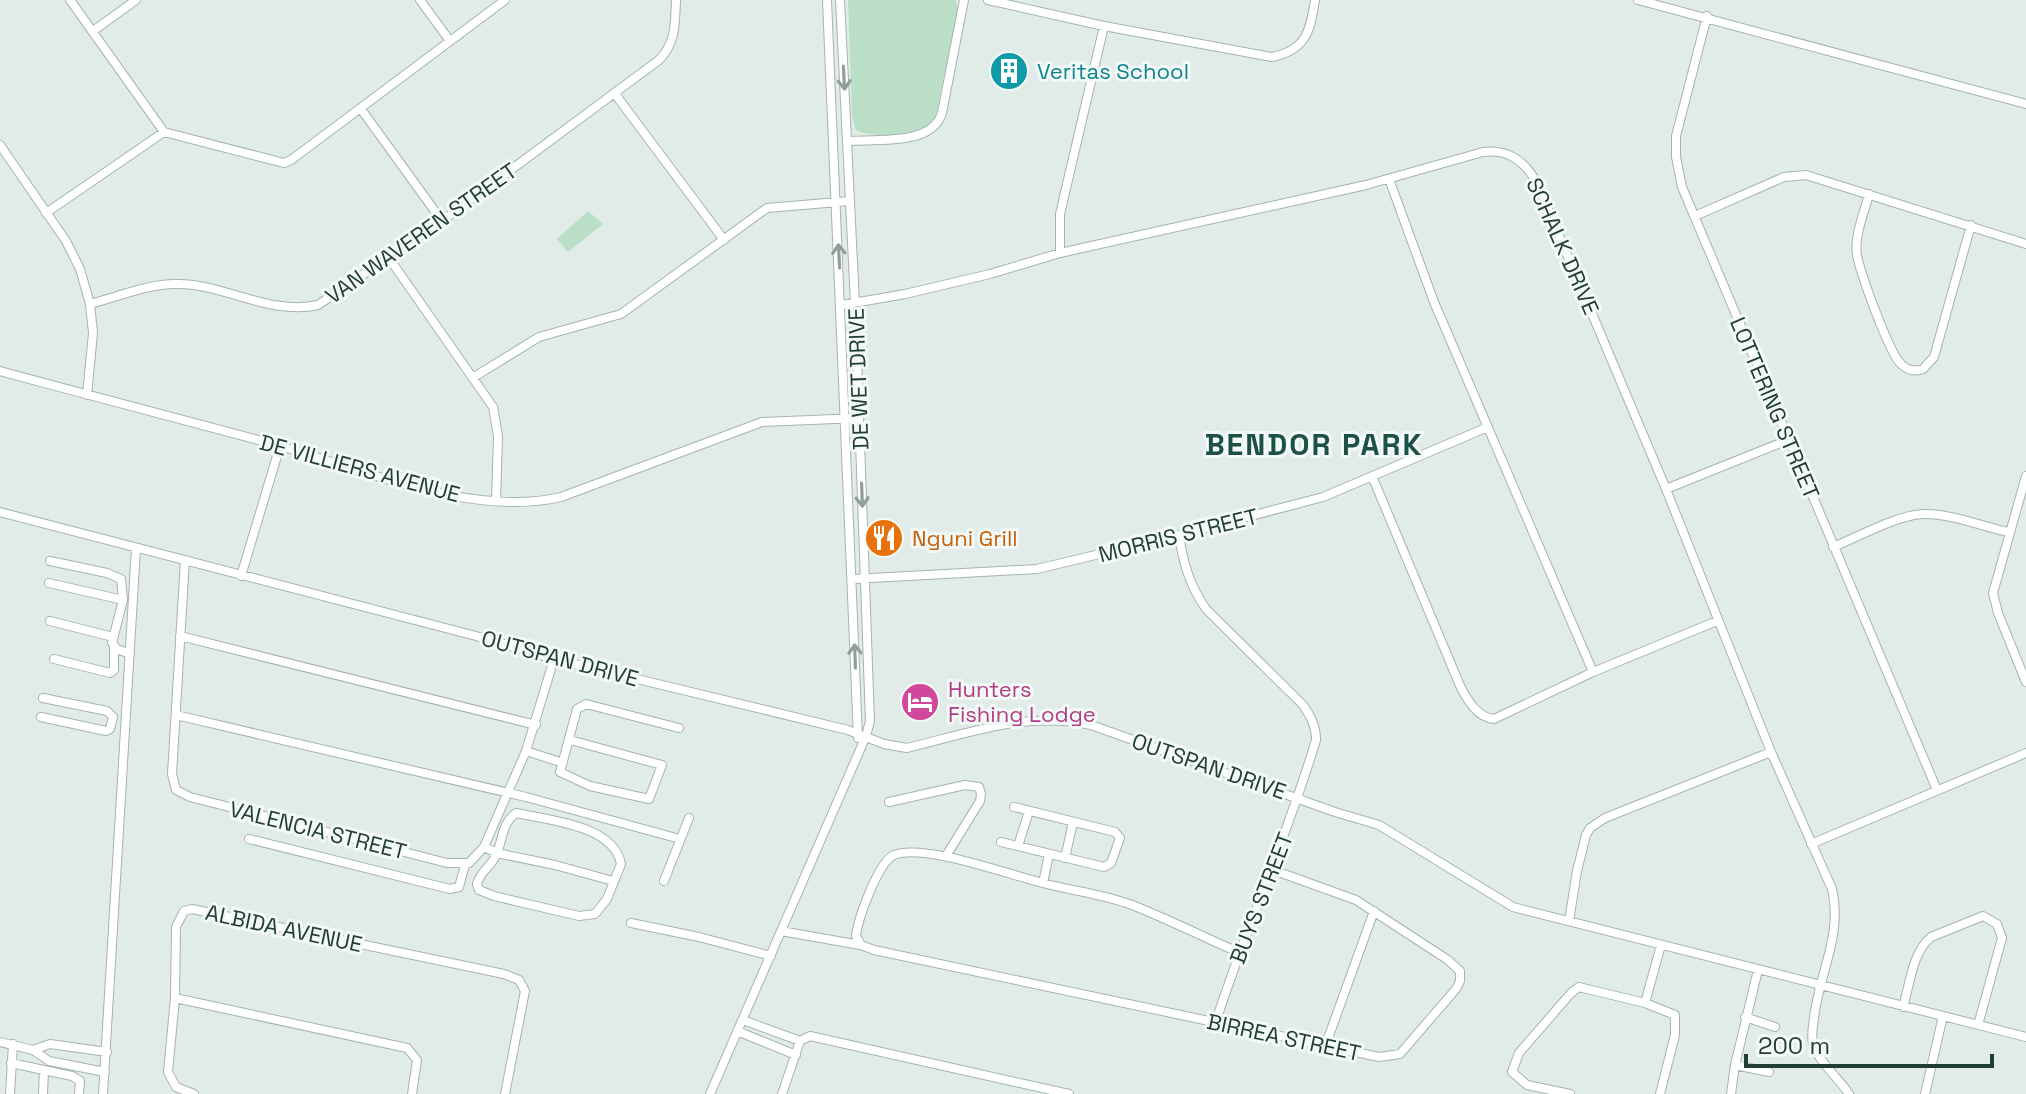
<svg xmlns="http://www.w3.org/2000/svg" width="2026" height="1094" font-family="'Space Grotesk',sans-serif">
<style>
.green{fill:#badec6}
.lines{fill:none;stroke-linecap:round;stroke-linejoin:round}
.minor-casing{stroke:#a4b4b0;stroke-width:10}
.minor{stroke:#fff;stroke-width:8}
.oneway{stroke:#909e9c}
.labels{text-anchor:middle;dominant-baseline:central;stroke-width:6;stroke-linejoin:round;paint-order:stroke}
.culture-label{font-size:22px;fill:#0d838f;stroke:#f2f9f6;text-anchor:start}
.street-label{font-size:22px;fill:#213d38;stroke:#f2f9f6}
.food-label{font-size:22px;fill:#c56008;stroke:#f2f9f6;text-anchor:start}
.hotel-label{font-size:22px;fill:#b23c85;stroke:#f2f9f6;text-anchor:start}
.district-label{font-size:30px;font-weight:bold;letter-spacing:2px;fill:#1d5047;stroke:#f2f9f6}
</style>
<rect width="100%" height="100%" fill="#e1ece8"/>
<!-- green -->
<path class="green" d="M848,0H956L958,9L936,115C934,119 933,124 929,127C917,136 868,138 856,130L852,117Z
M588,211L603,224L568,252L557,239Z"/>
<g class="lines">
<!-- minor casing -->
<g class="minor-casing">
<path id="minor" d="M70,0L164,132L284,163L291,160L505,0
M420,0L450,41
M827,0L858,738
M988,0L1104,26L1272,57C1306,50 1310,32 1315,0
M1638,0L2026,104
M1707,16L1676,136V157L1682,187L1937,790
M93,31L136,0
M615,94L724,240
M361,109L442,221
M848,141C877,139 932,146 942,113L964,0
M0,145L66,241L80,269L90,304L93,333L87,395
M1389,179L1434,302L1593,672
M1869,194C1864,213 1854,236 1857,255C1860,272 1889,353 1901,364C1907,370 1915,372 1923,369L1934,357L1971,225
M46,213L164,132
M1695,216L1784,177L1806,175L2026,244
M1060,253V214L1104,26
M389,258L493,407L498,436L496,501
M90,304C117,297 147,284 176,284C223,283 269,316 318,305L442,221L659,60C676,43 675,23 676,0
M842,305L905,294L990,274L1060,253L1366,185L1483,152C1508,149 1523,160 1536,181L1666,489L1771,752L1832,889C1843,934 1819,974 1814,1018C1813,1026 1811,1035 1813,1043C1818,1062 1839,1078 1849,1094
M0,371C92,396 184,420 277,445C362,469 473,518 561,497L762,422L859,418
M474,377L539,337L621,314L767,208L850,201
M1372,476L1461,688C1469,702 1477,717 1494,719L1593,672L1717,621
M2026,476L1993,593L1998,613L2026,682
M1666,489L1788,440
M0,512L476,636L554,659L848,730L884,744L907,748C970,733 1025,711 1091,725L1335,812L1379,825L1513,907L2026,1037
M1179,535C1183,563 1190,586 1206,609L1303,705C1311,717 1316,726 1316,740C1287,837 1246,928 1215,1024
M1833,547C1858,537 1895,516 1922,514C1949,513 1981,526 2008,532
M185,560L172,774L176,790L190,797L447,863H469L484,847L526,751L554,659
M50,561L107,573L121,579L123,600
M241,576L280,446
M853,579L1037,569L1179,535L1323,497L1488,427
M49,583L123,600L112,643L117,649L130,654
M50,621L113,637
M180,636L536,725
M54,659L110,673L114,670V647
M176,715L526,797L680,839
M41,717L106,731L110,729L113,717L107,711L43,698
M570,740L662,765L649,799L590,786L560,772L577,709L586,704L679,728
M526,751L560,762
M889,802L965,785L979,787L981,794L980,801L946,856
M516,813C548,820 614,825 621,864L607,899L595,914L579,916L494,896L479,890L477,884C480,873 486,870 492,862C504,846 499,825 516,813Z
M249,839L450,889L459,887L465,865
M1001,842L1104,867L1111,863L1120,838L1115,832L1014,807
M1811,844L2026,753
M1018,846L1029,811
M484,847L497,853L555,865L613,881
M1065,858L1073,822
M664,881L689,818
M1043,883L1049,854
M1569,921L1577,871L1586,835L1590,828L1605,818L1771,752
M631,923L699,937L771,956
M781,931L860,945
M1238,952C1203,937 1168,919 1132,905C1104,894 1072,891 1043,883C1010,875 923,843 894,855C878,862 858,919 856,936L861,945L874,950L1379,1057L1400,1054L1456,989L1460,981V971L1448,960L1356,900L1273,870
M175,998L407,1048L417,1060L412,1094
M1645,1003L1661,945
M1903,1007C1910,984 1912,953 1931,937L1983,916L1997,924L2002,938L1978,1025
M1745,1017L1775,1027
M743,1020L800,1041
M737,1031L796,1055
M0,1042L33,1050L49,1061L105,1072
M1326,1044L1374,911
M33,1050L50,1044L107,1052
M11,1063L72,1076L80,1081L79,1094
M1735,1065L1769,1072
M10,1094L13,1044
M43,1094L44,1071
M103,1094L136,548
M194,1094L176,1087L168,1072L175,998L176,927L184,911L192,909L504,974L519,980L525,991L505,1094
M710,1094L866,736L870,721L855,303L840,0
M782,1094L800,1041L810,1036L1069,1094
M1570,1094L1527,1085L1512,1072L1519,1053L1571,993L1579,987L1645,1003L1675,1015V1035L1660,1094
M1731,1094L1735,1065L1758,970
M1925,1094L1943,1016"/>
</g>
<!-- minor -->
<use href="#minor" class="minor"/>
</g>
<!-- one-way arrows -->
<defs><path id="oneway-shaft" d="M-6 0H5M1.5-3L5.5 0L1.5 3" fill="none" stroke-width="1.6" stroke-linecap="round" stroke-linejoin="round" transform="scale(2)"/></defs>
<g class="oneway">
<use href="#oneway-shaft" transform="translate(844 78) rotate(87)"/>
<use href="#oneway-shaft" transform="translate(839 256) rotate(-93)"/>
<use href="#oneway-shaft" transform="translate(862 495) rotate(88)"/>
<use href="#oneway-shaft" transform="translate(855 656) rotate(-92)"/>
</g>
<!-- icons -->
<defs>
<g id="building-disc" transform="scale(2)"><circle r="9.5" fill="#0f9aa8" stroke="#f2f9f6"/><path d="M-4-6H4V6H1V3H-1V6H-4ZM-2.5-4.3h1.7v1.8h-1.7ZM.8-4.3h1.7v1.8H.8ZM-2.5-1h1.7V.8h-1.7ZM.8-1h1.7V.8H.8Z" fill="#fff"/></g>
<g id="restaurant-disc" transform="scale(2)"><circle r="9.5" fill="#e8710a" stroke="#f2f9f6"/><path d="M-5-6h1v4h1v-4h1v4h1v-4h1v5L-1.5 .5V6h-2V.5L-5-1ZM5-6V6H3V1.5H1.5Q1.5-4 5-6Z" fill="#fff"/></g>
<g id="hotel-disc" transform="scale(2)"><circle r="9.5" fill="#d1479c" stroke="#f2f9f6"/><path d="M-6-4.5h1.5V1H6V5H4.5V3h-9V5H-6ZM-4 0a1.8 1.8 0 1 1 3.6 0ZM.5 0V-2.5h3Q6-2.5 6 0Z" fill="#fff"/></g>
</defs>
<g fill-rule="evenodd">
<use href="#building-disc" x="1009" y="71"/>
<use href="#restaurant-disc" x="884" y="538"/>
<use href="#hotel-disc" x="920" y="702"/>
</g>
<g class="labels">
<!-- culture labels -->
<g class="culture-label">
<text x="1037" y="71">Veritas School</text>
</g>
<!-- street labels -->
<g class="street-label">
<text transform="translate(421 233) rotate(-35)">VAN WAVEREN STREET</text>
<text transform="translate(1563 246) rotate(66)">SCHALK DRIVE</text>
<text transform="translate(858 379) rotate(-92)">DE WET DRIVE</text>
<text transform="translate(1775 408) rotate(67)">LOTTERING STREET</text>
<text transform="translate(360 468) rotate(15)">DE VILLIERS AVENUE</text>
<text transform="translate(1178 535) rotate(-14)">MORRIS STREET</text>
<text transform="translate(560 658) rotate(15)">OUTSPAN DRIVE</text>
<text transform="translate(1209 766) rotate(19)">OUTSPAN DRIVE</text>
<text transform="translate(318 830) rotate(14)">VALENCIA STREET</text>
<text transform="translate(1261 898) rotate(-69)">BUYS STREET</text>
<text transform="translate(284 928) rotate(12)">ALBIDA AVENUE</text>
<text transform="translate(1284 1037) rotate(12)">BIRREA STREET</text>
</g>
<!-- food labels -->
<g class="food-label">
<text x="912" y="538">Nguni Grill</text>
</g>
<!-- hotel labels -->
<g class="hotel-label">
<text x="948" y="689">Hunters<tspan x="948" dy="25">Fishing Lodge</tspan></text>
</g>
<!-- district labels -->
<g class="district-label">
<text x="1314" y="444">BENDOR PARK</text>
</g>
</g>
<!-- scale -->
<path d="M1746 1054v12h246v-12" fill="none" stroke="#213d38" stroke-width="4"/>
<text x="1758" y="1054" font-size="24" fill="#213d38" stroke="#f2f9f6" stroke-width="6" paint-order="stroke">200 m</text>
</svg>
